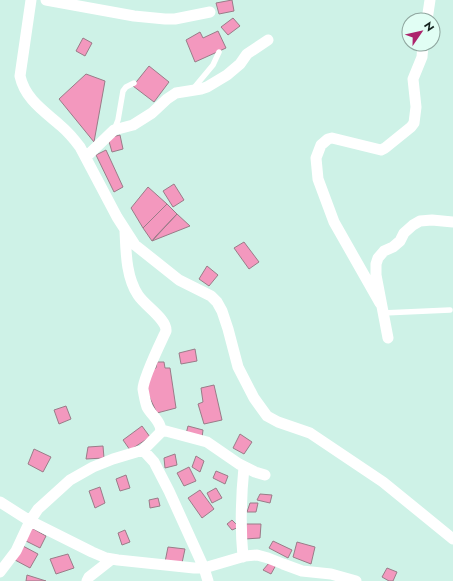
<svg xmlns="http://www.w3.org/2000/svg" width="453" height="581" font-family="Jost,sans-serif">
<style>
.building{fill:#f398be;stroke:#9a7c88}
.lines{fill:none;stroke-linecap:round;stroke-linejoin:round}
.lane{stroke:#fff;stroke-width:5.5}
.street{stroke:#fff;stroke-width:11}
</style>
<rect width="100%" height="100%" fill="#cef2e7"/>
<!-- building -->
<path class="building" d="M232,0L234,11L219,14L216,3Z
M233,18L240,26L228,35L221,27Z
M218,31L226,48L195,62L186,40L200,32L203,38Z
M83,38L92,43L85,56L76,51Z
M149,66L169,82L154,102L133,86Z
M86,74L105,81L94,142L59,99Z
M120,135L123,149L112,152L108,138Z
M106,150L123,187L114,192L96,155Z
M174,184L184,200L173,207L163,191Z
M148,187L167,204L143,228L131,208Z
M167,204L177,214L152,241L143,228Z
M177,214L190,226L152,241L156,236Z
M244,242L259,262L249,269L234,248Z
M207,266L218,275L209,286L199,279Z
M195,349L197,361L181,364L179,353Z
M157,362H164L165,368H170L176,408L157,413L148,394L147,378L153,369L156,368Z
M214,385L222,420L204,424L198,404L203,402L201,388Z
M66,406L71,419L59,424L54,410Z
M142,426L150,437L130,450L123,440Z
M188,426L203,430L202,438L186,434Z
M240,434L252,442L244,454L233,448Z
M103,446L104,458L86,459L88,447Z
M34,449L51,457L43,472L28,464Z
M175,454L177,465L165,468L164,458Z
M196,456L204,461L200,472L192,467Z
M189,467L196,481L184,486L177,473Z
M216,471L228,476L225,484L213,478Z
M126,475L130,488L120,491L116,479Z
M100,487L105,503L95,508L89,491Z
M216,488L222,498L212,503L207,493Z
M200,490L214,509L202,518L188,498Z
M260,494L272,495L270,503L257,500Z
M158,498L160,506L150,508L149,500Z
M250,503H258L256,512H247Z
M232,520L239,527L232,530L227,524Z
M246,524H261L260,538L245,539Z
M30,527L46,536L40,548L24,540Z
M125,530L130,542L122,545L118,533Z
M273,541L292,550L288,558L269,548Z
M297,542L315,547L311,564L293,557Z
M23,546L38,554L30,568L15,560Z
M168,547L185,549L182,563L165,562Z
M68,554L74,568L56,574L50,559Z
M269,563L276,565L271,574L263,570Z
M387,568L397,572L393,581H389L382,577Z
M27,575L46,581H26Z"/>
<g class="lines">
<!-- lane -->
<path class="lane" d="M193,89L213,65L219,52
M114,130L118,120L123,91L126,87L134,83
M383,313L450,310"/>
<!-- street -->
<path class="street" d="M31,0L20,76C25,99 44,111 61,126C68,132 74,139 80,147L117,217L135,245L179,280L211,296L217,302L222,311L228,329L238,367L254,398L267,416L278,422L310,433L383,482L453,539
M46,0L134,16L165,19H175L210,12
M427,20L430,0
M86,157L114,130L133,125L152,113L167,99L176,93L201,89L207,87L227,75L240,64L247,54L268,40
M380,303L334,222L318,179L316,158L321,145L328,139L332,138L381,150L385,148L411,127L414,123L416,107L413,79L422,57L423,44
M388,338L376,275V264L378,258L384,251L393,247L400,241L404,233L413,225L420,221L432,220L453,222
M162,430L207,442L239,464L255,472L265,475
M143,450L154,462L169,491L204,568L245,556L257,555L268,558L283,564L302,571L331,574L356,581
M0,502L30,521L92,552L106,558L118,560L194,568H204L208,581
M243,557C240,526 241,497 244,467
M0,572L16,551L30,521L38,509L70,480L93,467L113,459L143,450L160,433C164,424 151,415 147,407C145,401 144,395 143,389C143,378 161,342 166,331C167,319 145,306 138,295C126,277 126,252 125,231
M87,581L89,577L112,559"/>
</g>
<!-- north arrow -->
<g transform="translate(421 32) rotate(56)"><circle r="19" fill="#e1fef4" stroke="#8fa69f"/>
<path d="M0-3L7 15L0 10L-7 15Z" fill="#ac256c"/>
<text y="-6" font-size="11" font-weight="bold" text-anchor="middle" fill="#15231f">N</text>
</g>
</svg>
